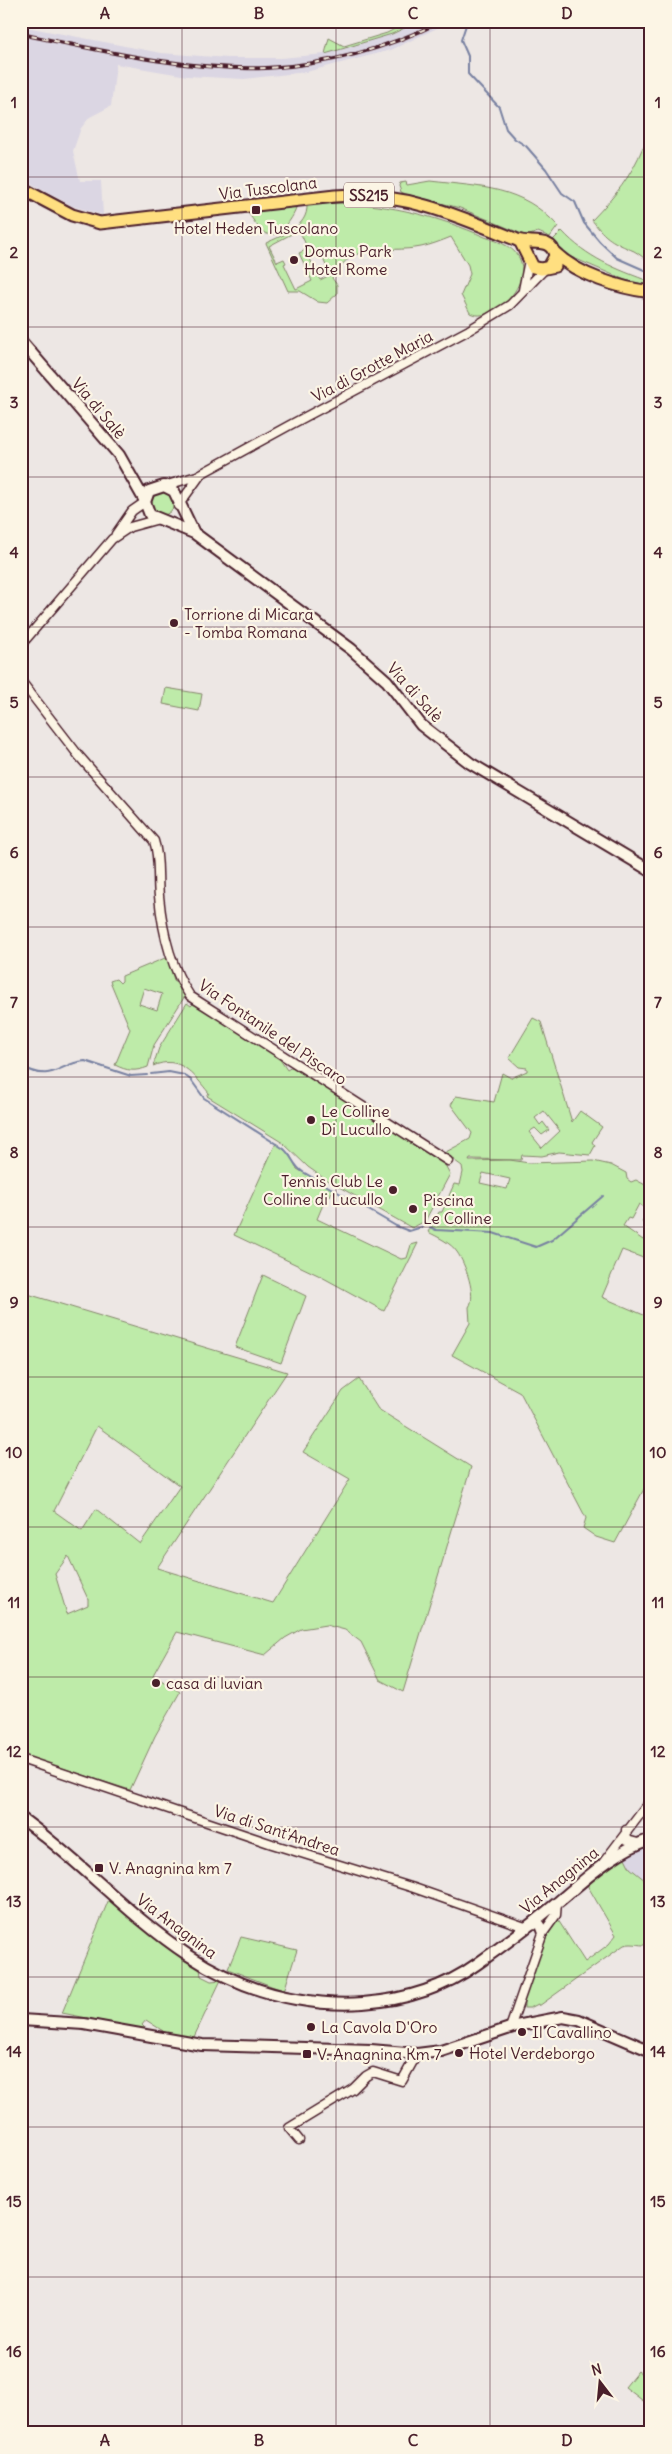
<svg xmlns="http://www.w3.org/2000/svg" width="672" height="2454" font-family="Delius,sans-serif">
<style>
.built{fill:#dbd6e3}
.green{fill:#beeba9;stroke:#84856a;fill-rule:evenodd}
.lines{fill:none;stroke-linecap:round;stroke-linejoin:round}
.stream{stroke:#7881a1;stroke-width:2}
.minor-casing{stroke:#4a1f2b;stroke-width:11}
.secondary-casing{stroke:#4a1f2b;stroke-width:14}
.primary-casing{stroke:#4a1f2b;stroke-width:15}
.minor{stroke:#fcf5e5;stroke-width:8}
.secondary{stroke:#fcf5e5;stroke-width:10}
.primary{stroke:#ffdf80;stroke-width:11}
.rail-casing{stroke:#4a1f2b;stroke-width:4}
.rail{stroke:#fcf5e5;stroke-width:2;stroke-dasharray:5.5;stroke-linecap:butt}
.grid{fill:none;stroke:#4a1f2b;stroke-width:1;stroke-opacity:0.55}
.poi-dot{fill:#4a1f2b;stroke:#fcf5e5;stroke-width:2}
.labels{text-anchor:middle;dominant-baseline:central;stroke-width:4.5;stroke-linejoin:round;paint-order:stroke}
.shield{fill:#fcf5e5;stroke:#7f5f63;stroke-width:1}
.shield-label{font-size:15px;font-weight:bold;fill:#4a1f2b}
.street-label{font-size:16px;fill:#4a1f2b;stroke:#fcf5e5}
.poi-label{font-size:16px;fill:#4a1f2b;stroke:#fcf5e5;text-anchor:start}
.neatline{fill:none;stroke:#4a1f2b;stroke-width:2}
.grid-label{font-size:16px;text-anchor:middle;font-weight:bold;fill:#4a1f2b}
</style>
<rect width="100%" height="100%" fill="#ede7e4"/>
<filter id="ink" filterUnits="userSpaceOnUse"><feTurbulence type="fractalNoise" baseFrequency=".02" numOctaves="2"/><feDisplacementMap in="SourceGraphic" scale="10" xChannelSelector="R" yChannelSelector="G"/><feConvolveMatrix kernelMatrix="1 2 1 2 8 2 1 2 1" color-interpolation-filters="sRGB"/></filter>
<g filter="url(#ink)">
<!-- built -->
<path class="built" d="M418,21H452L391,50L306,72L244,79L187,76L116,64L111,106L90,117L81,128L73,151L80,181H101L103,215L72,206L21,178V26L161,53L228,58H281L325,54L351,47L392,34Z
M651,1845V1885L630,1868L623,1854Z"/>
<!-- green -->
<path class="green" d="M410,21H419L392,34L325,54L329,38L344,46L387,33Z
M643,147L651,150V262C644,259 640,254 634,251C613,242 606,239 592,220C615,196 631,177 643,147Z
M430,181C481,187 522,186 558,226L550,237L538,232L527,236L460,208L406,194L401,192L399,186L400,183L406,182L407,185Z
M340,203C390,204 439,217 485,237C496,241 511,245 518,256C535,282 493,325 470,313L461,295L470,274L468,265L451,237C441,241 431,245 421,247C386,254 354,239 332,278L337,285V294L327,303L318,302L300,291H288L266,243C283,235 308,227 307,205ZM299,230L308,249L299,253L312,281L296,289L284,264L286,263L284,259L277,262L269,246ZM321,254L330,275L320,280L310,259Z
M294,206L296,209C292,219 280,238 267,234C260,232 253,219 248,213Z
M562,231C587,258 616,269 651,282V286L625,280L555,250L553,240Z
M150 503a12 12 0 1 1 24 0a12 12 0 1 1-24 0Z
M166,688L202,694L199,711L163,704Z
M165,958L168,960L174,980L185,996L154,1045L148,1067C135,1072 127,1071 115,1065L130,1029L110,981L116,979L120,983L122,981V976ZM144,988L162,994L157,1010L139,1004Z
M187,1003L191,1006L194,1003L279,1058L287,1070L292,1067L444,1163L450,1174L425,1221L412,1228L325,1179L308,1167L283,1143L207,1096L209,1093C194,1075 180,1054 153,1066L159,1048Z
M533,1018L541,1022L572,1122L580,1111L602,1127L592,1142L595,1146L590,1155L559,1152L542,1156L522,1155L521,1160L470,1159L469,1161L510,1160L529,1163L593,1161L611,1165L626,1173L627,1179L631,1182L636,1180L651,1188V1228L642,1222L650,1212L639,1204L631,1219L628,1218L623,1226L643,1240L651,1229V1261L622,1250L602,1297L646,1316L651,1302V1476L615,1543L596,1537L583,1528L586,1518L520,1392L452,1355L470,1323L469,1307C477,1296 465,1263 457,1252C451,1243 438,1237 428,1232L439,1212H442L454,1184L460,1185L463,1172L462,1166L444,1153L470,1139L472,1133L451,1105L456,1096L494,1102L502,1073L511,1078L527,1071V1068L519,1067L509,1058ZM544,1111L560,1131L542,1148L529,1132L535,1128L542,1135L549,1130L543,1122L540,1125L535,1118ZM483,1173L510,1179L507,1189L480,1183Z
M276,1143L290,1155L297,1169L333,1189L330,1196L327,1195L317,1219L401,1259L407,1258L411,1245L418,1243L384,1311L318,1275L234,1235Z
M263,1275L306,1296L281,1363L235,1347Z
M21,1292L287,1372L157,1568L273,1603L350,1479L303,1452L343,1391L359,1379L378,1409L471,1467L403,1692L380,1680L361,1642L345,1630L326,1625L301,1629L285,1638L265,1655L177,1632L153,1675L180,1692L155,1736L130,1790L21,1755ZM97,1426L180,1486L140,1544L96,1509L82,1531L54,1511ZM68,1556L88,1599V1605L67,1614L55,1574Z
M623,1854L630,1868L651,1885V1944C641,1947 634,1942 624,1945L539,2006L538,2004L530,2008H524C523,1984 543,1939 558,1920L585,1962L609,1944L616,1935L586,1883Z
M109,1899L177,1954L200,1968L201,1976L211,1981L221,1980L193,2039L165,2034L163,2031L146,2020L142,2025L147,2030L62,2013Z
M241,1937L297,1950L284,1991L228,1969Z
M638,2371L651,2381V2407L625,2387Z"/>
<g class="lines">
<!-- stream -->
<path class="stream" d="M467,22L461,40L468,56V74L499,107L506,129L515,139L526,146L546,169L562,193L575,202L584,223L600,242L617,258L651,273
M21,1066C54,1084 58,1063 85,1061L131,1076L147,1075
M151,1074L169,1072L184,1075L191,1080L204,1098L284,1149C292,1156 294,1167 303,1172L396,1226L409,1231L422,1227
M430,1227L436,1230L493,1233L536,1247L552,1240L603,1196"/>
<!-- minor casing -->
<g class="minor-casing">
<path id="minor" d="M523,290L529,260
M164,486L197,476L290,425L469,330L510,305L545,269
M178,506L199,477
M116,534L132,511L145,502
M21,645L112,539L130,527L159,519
M21,681L79,756L154,841C160,858 157,878 159,896C162,929 171,968 190,996L448,1161
M21,1759L272,1844L414,1888L525,1927L534,1924L540,1925L543,1933
M626,1830L627,1840L638,1843
M603,1863L651,1800
M510,2028L543,1933L556,1915L557,1902
M299,2140L289,2128L353,2089L366,2076L373,2072L402,2081L417,2054"/>
</g>
<!-- secondary casing -->
<g class="secondary-casing">
<path id="secondary" d="M21,341L119,455L145,501
M194,533L174,491L164,486L149,491L145,502L150,515L194,533L351,649L387,681L421,725L470,763L651,871
M21,1818C114,1885 176,1978 296,1999C318,2003 341,2005 363,2003C404,2000 444,1988 477,1964C504,1945 532,1924 558,1902C588,1877 613,1852 651,1839
M21,2020L84,2024L202,2045L371,2050L417,2054L441,2051L516,2026L563,2017L579,2020L651,2051"/>
</g>
<!-- primary casing -->
<g class="primary-casing">
<path id="primary" d="M21,188L72,215L100,223L335,196C402,191 457,215 517,240C530,245 552,236 555,256L549,267
M520,241L533,267L541,269L555,266
M555,253C578,275 619,288 651,292"/>
</g>
<!-- minor -->
<use href="#minor" class="minor"/>
<!-- secondary -->
<use href="#secondary" class="secondary"/>
<!-- primary -->
<use href="#primary" class="primary"/>
<!-- rail casing -->
<g class="rail-casing">
<path id="rail" d="M21,34C99,50 186,71 266,68C327,65 388,48 442,21"/>
</g>
<!-- rail -->
<use href="#rail" class="rail"/>
</g>
</g>
<!-- grid -->
<path class="grid" d="M182,21V2433M336,21V2433M490,21V2433M21,177H651M21,327H651M21,477H651M21,627H651M21,777H651M21,927H651M21,1077H651M21,1227H651M21,1377H651M21,1527H651M21,1677H651M21,1827H651M21,1977H651M21,2127H651M21,2277H651"/>
<!-- markers -->
<g class="poi-dot">
<rect x="251" y="205" width="10" height="10" rx="2.5"/>
<circle cx="294" cy="260" r="5"/>
<circle cx="174" cy="623" r="5"/>
<circle cx="311" cy="1120" r="5"/>
<circle cx="393" cy="1190" r="5"/>
<circle cx="413" cy="1209" r="5"/>
<circle cx="156" cy="1683" r="5"/>
<rect x="94" y="1863" width="10" height="10" rx="2.5"/>
<circle cx="311" cy="2027" r="5"/>
<circle cx="522" cy="2032" r="5"/>
<circle cx="459" cy="2053" r="5"/>
<rect x="302" y="2049" width="10" height="10" rx="2.5"/>
</g>
<g class="labels">
<!-- shield labels -->
<rect class="shield" x="344" y="182.5" width="50" height="25" rx="4"/>
<g class="shield-label">
<text x="369" y="195">SS215</text>
</g>
<!-- street labels -->
<g class="street-label">
<text transform="translate(268 188) rotate(-7)">Via Tuscolana</text>
<text transform="translate(372 366) rotate(-28)">Via di Grotte Maria</text>
<text transform="translate(99 408) rotate(50)">Via di Salè</text>
<text transform="translate(415 692) rotate(48)">Via di Salè</text>
<text transform="translate(273 1032) rotate(34)">Via Fontanile del Piscaro</text>
<text transform="translate(277 1830) rotate(18)">Via di Sant'Andrea</text>
<text transform="translate(559 1880) rotate(-39)">Via Anagnina</text>
<text transform="translate(177 1926) rotate(37)">Via Anagnina</text>
</g>
<!-- poi labels -->
<g class="poi-label">
<text x="256" y="228" text-anchor="middle">Hotel Heden Tuscolano</text>
<text x="304" y="251">Domus Park<tspan x="304" dy="18">Hotel Rome</tspan></text>
<text x="184" y="614">Torrione di Micara<tspan x="184" dy="18">- Tomba Romana</tspan></text>
<text x="321" y="1111">Le Colline<tspan x="321" dy="18">Di Lucullo</tspan></text>
<text x="383" y="1181" text-anchor="end">Tennis Club Le<tspan x="383" dy="18">Colline di Lucullo</tspan></text>
<text x="423" y="1200">Piscina<tspan x="423" dy="18">Le Colline</tspan></text>
<text x="166" y="1683">casa di luvian</text>
<text x="109" y="1868">V. Anagnina km 7</text>
<text x="321" y="2027">La Cavola D'Oro</text>
<text x="532" y="2032">Il Cavallino</text>
<text x="469" y="2053">Hotel Verdeborgo</text>
<text x="317" y="2054">V. Anagnina Km 7</text>
</g>
</g>
<!-- margin -->
<rect width="672" height="2454" fill="none" stroke="#fcf5e5" stroke-width="55"/>
<!-- north arrow -->
<g transform="translate(600 2382) rotate(344)" stroke="#fcf5e5" stroke-width="4" paint-order="stroke">
<path d="M0-4L9 19L0 12L-9 19Z" fill="#4a1f2b"/>
<text y="-8" font-size="14" font-weight="bold" text-anchor="middle" fill="#4a1f2b">N</text>
</g>
<rect x="28" y="28" width="616" height="2398" class="neatline"/>
<g class="grid-label">
<text x="105" y="19">A</text>
<text x="259" y="19">B</text>
<text x="413" y="19">C</text>
<text x="567" y="19">D</text>
<text x="14" y="108">1</text>
<text x="658" y="108">1</text>
<text x="14" y="258">2</text>
<text x="658" y="258">2</text>
<text x="14" y="408">3</text>
<text x="658" y="408">3</text>
<text x="14" y="558">4</text>
<text x="658" y="558">4</text>
<text x="14" y="708">5</text>
<text x="658" y="708">5</text>
<text x="14" y="858">6</text>
<text x="658" y="858">6</text>
<text x="14" y="1008">7</text>
<text x="658" y="1008">7</text>
<text x="14" y="1158">8</text>
<text x="658" y="1158">8</text>
<text x="14" y="1308">9</text>
<text x="658" y="1308">9</text>
<text x="14" y="1458">10</text>
<text x="658" y="1458">10</text>
<text x="14" y="1608">11</text>
<text x="658" y="1608">11</text>
<text x="14" y="1757">12</text>
<text x="658" y="1757">12</text>
<text x="14" y="1907">13</text>
<text x="658" y="1907">13</text>
<text x="14" y="2057">14</text>
<text x="658" y="2057">14</text>
<text x="14" y="2207">15</text>
<text x="658" y="2207">15</text>
<text x="14" y="2357">16</text>
<text x="658" y="2357">16</text>
<text x="105" y="2446">A</text>
<text x="259" y="2446">B</text>
<text x="413" y="2446">C</text>
<text x="567" y="2446">D</text>
</g>
</svg>
